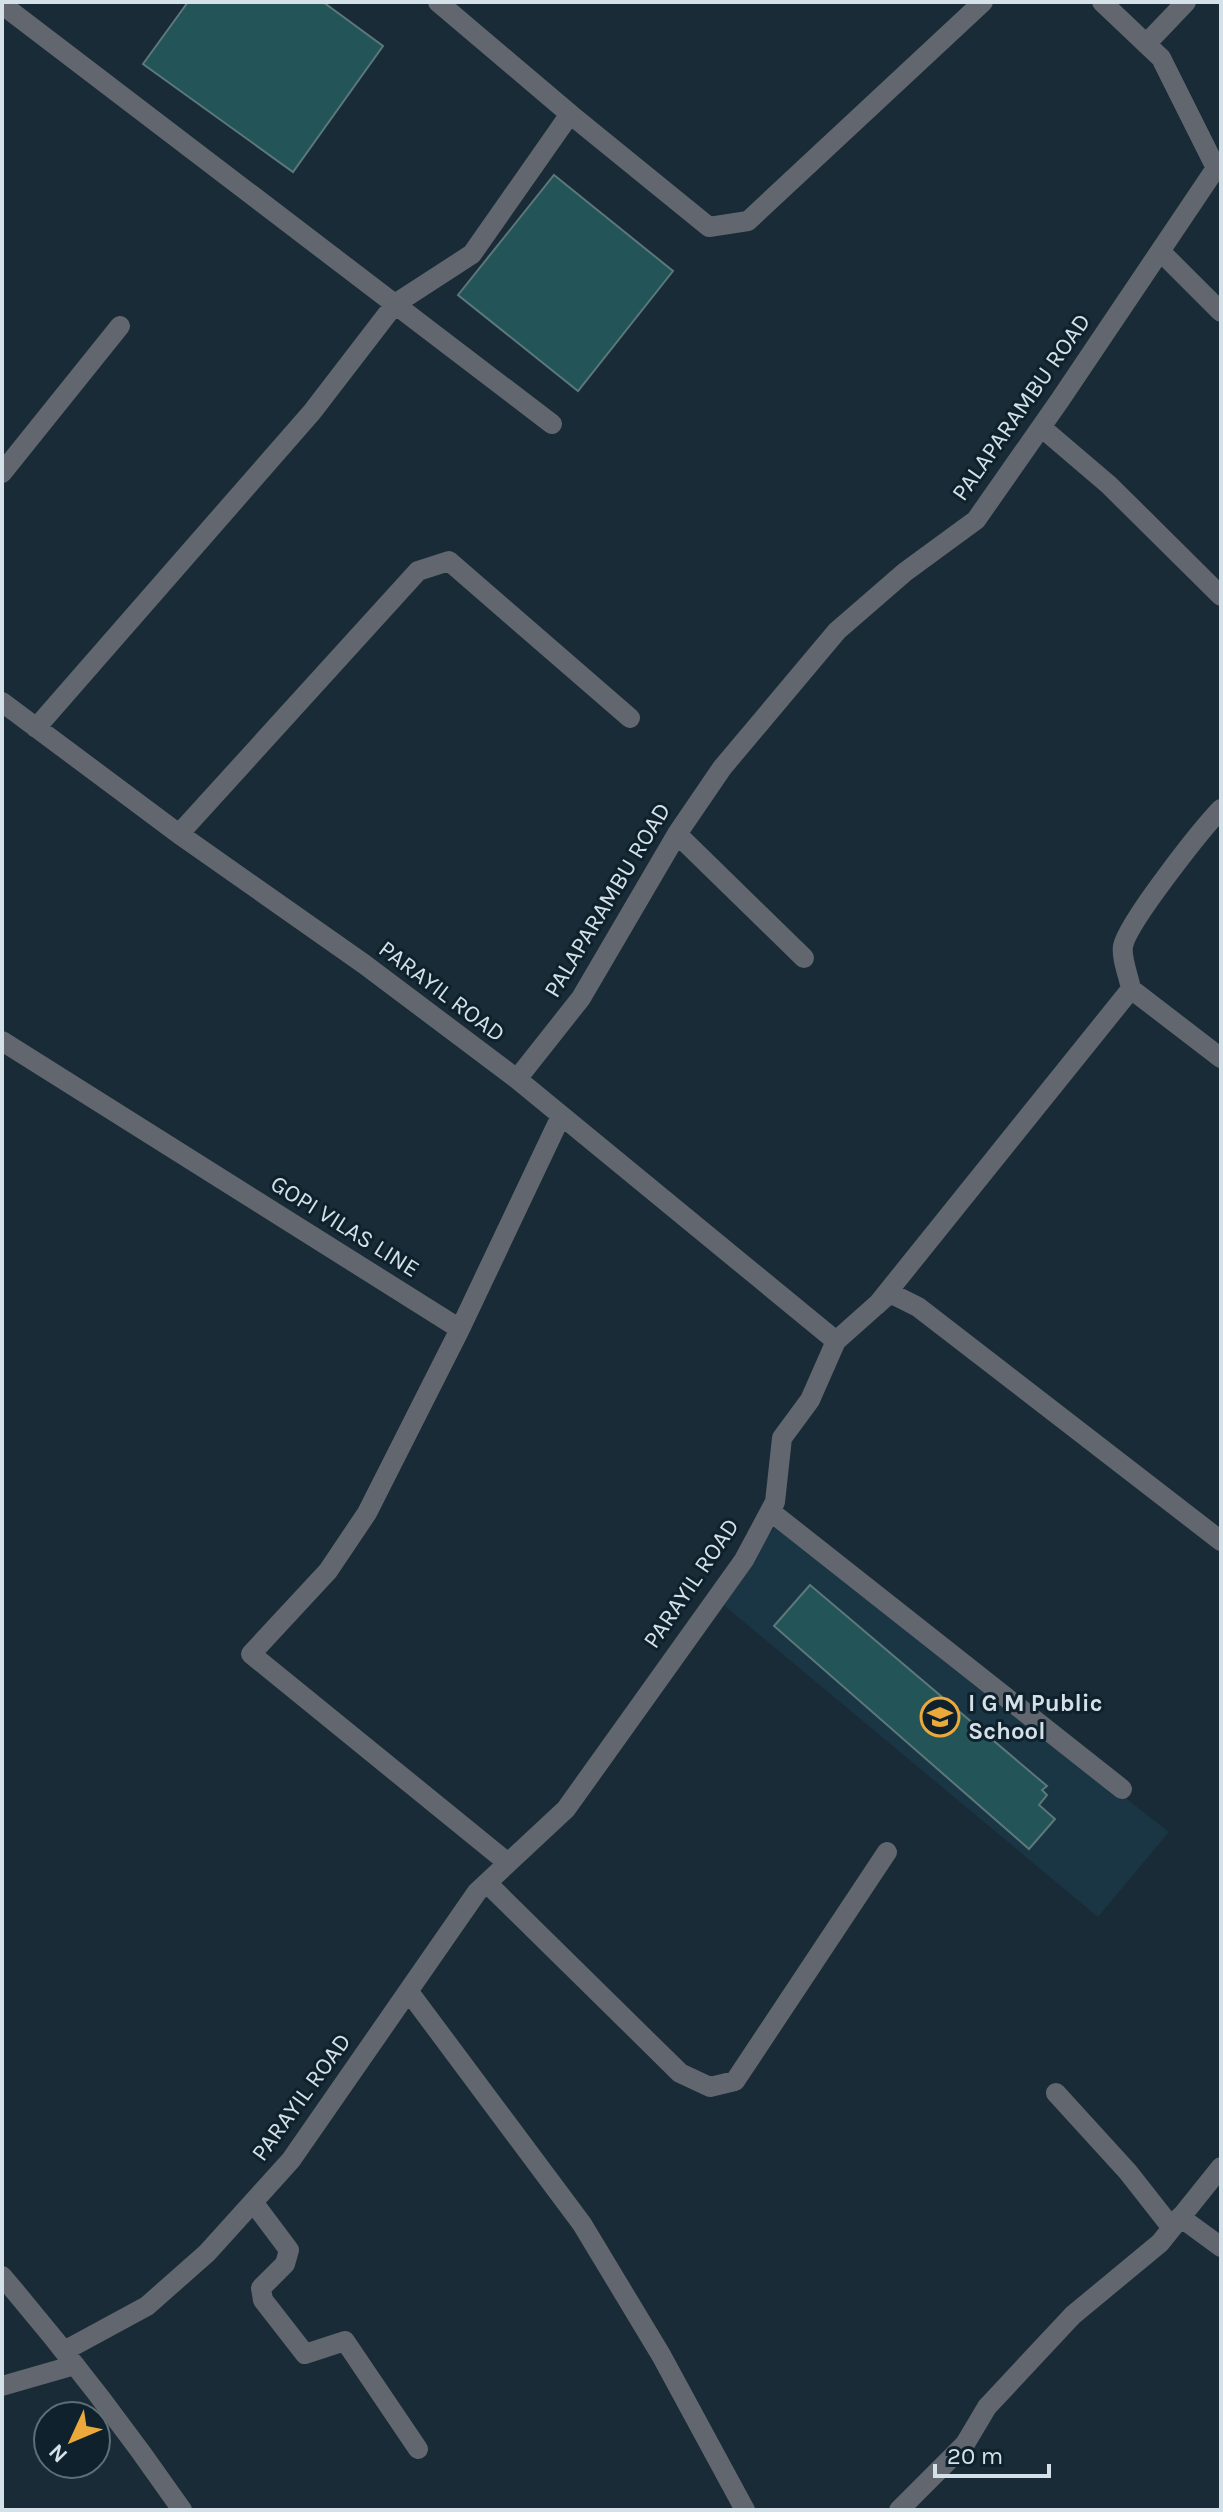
<svg xmlns="http://www.w3.org/2000/svg" width="1223" height="2512" font-family="Karla,sans-serif">
<style>
.built{fill:#1a3543}
.building{fill:#225458;stroke:#5c787a;stroke-width:2}
.lines{fill:none;stroke-linecap:round;stroke-linejoin:round}
.minor{stroke:#62666f;stroke-width:20}
.labels{text-anchor:middle;dominant-baseline:central;stroke-width:6;stroke-linejoin:round;paint-order:stroke}
.street-label{font-size:24px;fill:#d5e1e8;stroke:#0e212c}
.poi-label{font-size:24px;font-weight:bold;fill:#d5e1e8;stroke:#0e212c;text-anchor:start}
</style>
<rect width="100%" height="100%" fill="#182b36"/>
<!-- built -->
<path class="built" d="M777,1524L1169,1832L1098,1917L720,1602Z"/>
<!-- building -->
<path class="building" d="M188,2H323L383,46L293,172L143,64Z
M554,175L673,271L578,391L458,295Z
M810,1585L1047,1786L1042,1790L1047,1795L1039,1805L1055,1819L1029,1849L774,1626Z"/>
<g class="lines">
<!-- minor -->
<path class="minor" d="M4,6L552,424
M1146,44L1186,2
M570,114L709,227L748,221L983,2
M1160,251L1221,312
M1041,427L1109,485L1221,596
M2,473L120,326
M2,702L179,834L364,964L517,1079L836,1341L810,1400L782,1438L775,1502L744,1560L566,1809L477,1892L291,2160L207,2253L147,2306L64,2351
M36,728L312,412L395,304L472,254L570,114L438,2
M179,834L418,571L449,561L630,718
M677,834L804,958
M1131,989L1221,1058
M2,1041L460,1329L561,1116
M517,1079L581,998L677,834L722,768L837,631L905,572L976,520L1060,400L1216,168L1161,58L1102,2
M877,1305L1131,989C1129,977 1121,958 1123,946C1128,922 1201,830 1221,809
M460,1329L367,1513L328,1571L251,1654L508,1863
M836,1341L890,1293L918,1307L1221,1541
M770,1511L1122,1789
M487,1883L680,2073L710,2087L735,2081L887,1852
M409,1992L582,2224L661,2355L745,2510
M1056,2093L1128,2172L1172,2228
M253,2202L289,2250L285,2264L261,2288L263,2300L305,2354L345,2341L418,2449
M1180,2217L1221,2247
M2,2276C66,2351 126,2429 182,2510
M2,2386L75,2365
M899,2510L965,2444L987,2407L1073,2315L1160,2243L1221,2167"/>
</g>
<!-- icons -->
<defs>
<g id="school-ring" transform="scale(2)"><circle r="9.5" fill="#0e212c" stroke="#eca93b" stroke-width="1.5"/><path d="M0-5L7-2L0 1L-7-2ZM-4 1L0 2.5L4 1V4Q0 6-4 4Z" fill="#eca93b"/></g>
</defs>
<g fill-rule="evenodd">
<use href="#school-ring" x="940" y="1717"/>
</g>
<g class="labels">
<!-- street labels -->
<g class="street-label">
<text transform="translate(1021 407) rotate(-55)">PALAPARAMBU ROAD</text>
<text transform="translate(607 900) rotate(-59)">PALAPARAMBU ROAD</text>
<text transform="translate(442 991) rotate(37)">PARAYIL ROAD</text>
<text transform="translate(345 1226) rotate(32)">GOPI VILAS LINE</text>
<text transform="translate(691 1583) rotate(-56)">PARAYIL ROAD</text>
<text transform="translate(301 2097) rotate(-54)">PARAYIL ROAD</text>
</g>
<!-- poi labels -->
<g class="poi-label">
<text x="968" y="1703">I G M Public<tspan x="968" dy="28">School</tspan></text>
</g>
</g>
<!-- border -->
<rect width="1223" height="2512" fill="none" stroke="#d5e1e8" stroke-width="8"/>
<!-- north arrow -->
<g transform="translate(72 2440) rotate(226)"><circle r="38" fill="#0e212c" stroke="#5e6e77" stroke-width="2"/>
<path d="M0-6L14 30L0 20L-14 30Z" fill="#eca93b"/>
<text y="-12" font-size="22" font-weight="bold" text-anchor="middle" fill="#d5e1e8">N</text>
</g>
<!-- scale -->
<path d="M935 2464v12h114v-12" fill="none" stroke="#d5e1e8" stroke-width="4"/>
<text x="947" y="2464" font-size="24" fill="#d5e1e8" stroke="#0e212c" stroke-width="6" paint-order="stroke">20 m</text>
</svg>
